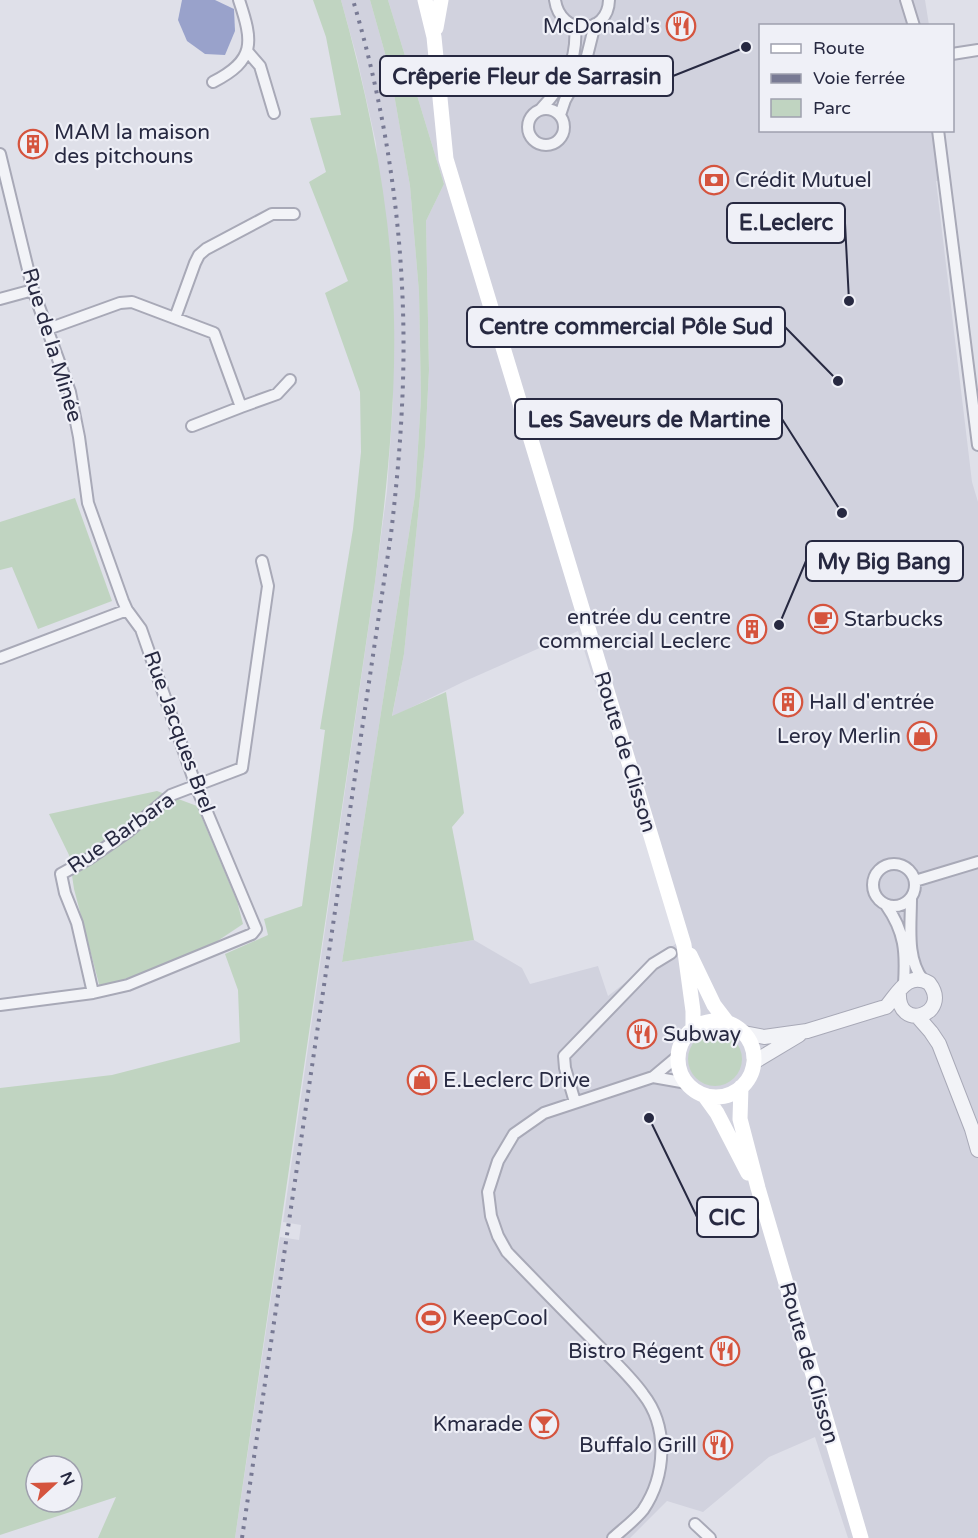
<svg xmlns="http://www.w3.org/2000/svg" width="978" height="1538" font-family="'Varela Round',sans-serif">
<style>
.built{fill:#d1d2de}
.green{fill:#c0d4c1;fill-rule:evenodd}
.water{fill:#99a2cb}
.lines{fill:none;stroke-linecap:round;stroke-linejoin:round}
.minor-casing{stroke:#a8a9b7;stroke-width:14}
.tertiary-casing{stroke:#a8a9b7;stroke-width:16}
.minor{stroke:#f2f3f7;stroke-width:10}
.tertiary{stroke:#f2f3f7;stroke-width:14}
.secondary{stroke:#fff;stroke-width:15}
.rail{stroke:#787a94;stroke-width:4;stroke-dasharray:3 6;stroke-linecap:butt}
.labels{text-anchor:middle;dominant-baseline:central;stroke-width:4.5;stroke-linejoin:round;paint-order:stroke}
.poi-label{font-size:21px;fill:#272941;stroke:#eff0f7;text-anchor:start}
.street-label{font-size:21px;fill:#272941;stroke:#eff0f7}
.leader{fill:none;stroke:#272941;stroke-width:2}
.callout-dot{fill:#272941;stroke:#eff0f7;stroke-width:2}
.callout{fill:#eff0f7;stroke:#272941;stroke-width:2}
.callout-label{font-size:22px;text-anchor:middle;font-weight:bold;fill:#272941}
</style>
<rect width="100%" height="100%" fill="#dfe0e9"/>
<!-- built -->
<path class="built" d="M341,0H370L390,71L410,186L419,292L421,399L415,495L342,962L474,940L522,968L530,984L598,966L608,996L678,942L578,631L463,682L392,717L404,654L425,447L429,370L426,221L444,184L388,0H925L929,25L760,26V130L943,131L950,179L936,181L972,482L978,502V1538H848L815,1437L769,1457L703,1512L667,1501L630,1538H235L280,1237L299,1240L301,1225L283,1222L375,582L387,491L393,402L376,143L357,58Z"/>
<!-- green -->
<path class="green" d="M313,0H341C370,104 392,211 394,319C396,407 386,495 375,582L235,1538H98L116,1497L0,1535V1088L112,1075L240,1042L238,990L225,954L268,935L264,919L302,906L325,730L320,729L353,529L361,452L360,392L325,293L348,281L309,182L326,172L310,118L341,115L326,37ZM36,1466H72V1502H36Z
M370,0H388L444,184L426,221L429,370L425,447L404,654L392,716L446,692L464,813L452,827L474,940L342,962L415,495L421,399L419,292L410,186L390,71Z
M75,498L112,601L38,629L12,567L0,570V522Z
M157,791L197,806L237,901L243,924L201,952L100,988L74,889L69,855L49,814Z
M688 1059a27 27 0 1 1 54 0a27 27 0 1 1-54 0Z"/>
<!-- water -->
<path class="water" d="M182,0H215L234,9L235,31L225,55L205,54L187,41L178,20Z"/>
<g class="lines">
<!-- minor casing -->
<g class="minor-casing">
<path id="minor" d="M555,0C560,36 608,36 609,0
M906,0L914,26
M247,51L260,66L274,113
M952,54L978,50
M213,82C256,60 253,42 239,0
M528 127a18 18 0 1 1 36 0a18 18 0 1 1-36 0Z
M541,109C564,84 578,62 575,26
M560,115L565,100L585,64L595,24
M938,130L978,445
M0,154L33,290L70,392L79,437L88,503L123,601L127,610L141,629L196,786L256,929L252,934L128,985L93,993L0,1005
M0,299L33,290
M175,318L195,263L199,255L206,249L272,214H294
M48,329L120,303L132,302L214,333L241,407L277,394L290,380
M192,426L241,407
M0,658L127,610
M873 885a21 21 0 1 1 42 0a21 21 0 1 1-42 0Z
M915,881L978,862
M911,899C911,926 906,958 923,980
M886,905C905,932 906,952 904,984
M93,993L77,923L65,893L61,874L90,858L129,831L171,795L242,768L268,586L262,561
M653,1077L678,1056
M575,1102L565,1068L564,1056L653,964L671,953
M695,1524L710,1538
M613,1538C623,1529 635,1520 643,1510C666,1476 669,1427 643,1394C628,1373 608,1356 590,1337C562,1309 535,1281 507,1252L498,1236L491,1216L488,1192L498,1161L514,1134L544,1113L653,1077L687,1083"/>
</g>
<!-- tertiary casing -->
<g class="tertiary-casing">
<path id="tertiary" d="M917,1016L931,1032L939,1044L972,1129L978,1150
M744,1033L764,1037L807,1031L882,1008L886,1007C898,993 908,971 929,983C953,1014 896,1034 899,991
M754,1062L799,1035"/>
</g>
<!-- minor -->
<use href="#minor" class="minor"/>
<!-- tertiary -->
<use href="#tertiary" class="tertiary"/>
<!-- secondary -->
<path class="secondary" d="M425,0L434,37L446,159L684,945L693,1011V1028
M436,28L441,0
M690,955L714,1005L727,1022
M678 1059a38 38 0 1 1 76 0a38 38 0 1 1-76 0Z
M741,1087L740,1119L758,1188L861,1538
M704,1095L717,1113L748,1173"/>
<!-- rail -->
<path class="rail" d="M242,1538L391,534C396,491 400,449 402,406C409,270 392,131 353,0"/>
</g>
<!-- icons -->
<defs>
<g id="restaurant-ring" transform="scale(1.5)"><circle r="9.5" fill="#eff0f7" stroke="#d5543e" stroke-width="1.5"/><path d="M-5-6h1v4h1v-4h1v4h1v-4h1v5L-1.5 .5V6h-2V.5L-5-1ZM5-6V6H3V1.5H1.5Q1.5-4 5-6Z" fill="#d5543e"/></g>
<g id="building-ring" transform="scale(1.5)"><circle r="9.5" fill="#eff0f7" stroke="#d5543e" stroke-width="1.5"/><path d="M-4-6H4V6H1V3H-1V6H-4ZM-2.5-4.3h1.7v1.8h-1.7ZM.8-4.3h1.7v1.8H.8ZM-2.5-1h1.7V.8h-1.7ZM.8-1h1.7V.8H.8Z" fill="#d5543e"/></g>
<g id="bank-ring" transform="scale(1.5)"><circle r="9.5" fill="#eff0f7" stroke="#d5543e" stroke-width="1.5"/><path d="M-6-4H6V4H-6ZM0-2.3a2.3 2.3 0 1 0 0 4.6a2.3 2.3 0 1 0 0-4.6Z" fill="#d5543e"/></g>
<g id="cafe-ring" transform="scale(1.5)"><circle r="9.5" fill="#eff0f7" stroke="#d5543e" stroke-width="1.5"/><path d="M-5.5-4.5H6V0H3Q3 3.5 0 3.5H-2.5Q-5.5 3.5-5.5 0ZM3-3.2v2h1.7v-2ZM-6 4.5H4V6H-6Z" fill="#d5543e"/></g>
<g id="shop-ring" transform="scale(1.5)"><circle r="9.5" fill="#eff0f7" stroke="#d5543e" stroke-width="1.5"/><path d="M-5-2.5h2.3a2.7 3.5 0 0 1 5.4 0H5L5.5 6h-11ZM-1.5-2.5h3a1.5 2.3 0 0 0-3 0Z" fill="#d5543e"/></g>
<g id="stadium-ring" transform="scale(1.5)"><circle r="9.5" fill="#eff0f7" stroke="#d5543e" stroke-width="1.5"/><path d="M0-5a6.5 5 0 1 0 0 10a6.5 5 0 1 0 0-10ZM-3.5-1.8h7v3.6h-7Z" fill="#d5543e"/></g>
<g id="bar-ring" transform="scale(1.5)"><circle r="9.5" fill="#eff0f7" stroke="#d5543e" stroke-width="1.5"/><path d="M-6-5H6L.8 .8V4.5H3.5V6h-7V4.5H-.8V.8Z" fill="#d5543e"/></g>
</defs>
<g fill-rule="evenodd">
<use href="#restaurant-ring" x="681" y="26"/>
<use href="#building-ring" x="33" y="144"/>
<use href="#bank-ring" x="714" y="180"/>
<use href="#cafe-ring" x="823" y="619"/>
<use href="#building-ring" x="752" y="629"/>
<use href="#building-ring" x="788" y="702"/>
<use href="#shop-ring" x="922" y="736"/>
<use href="#restaurant-ring" x="642" y="1034"/>
<use href="#shop-ring" x="422" y="1080"/>
<use href="#stadium-ring" x="431" y="1318"/>
<use href="#restaurant-ring" x="725" y="1351"/>
<use href="#bar-ring" x="544" y="1424"/>
<use href="#restaurant-ring" x="718" y="1445"/>
</g>
<g class="labels">
<!-- poi labels -->
<g class="poi-label">
<text x="660" y="26" text-anchor="end">McDonald's</text>
<text x="54" y="132">MAM la maison<tspan x="54" dy="24">des pitchouns</tspan></text>
<text x="735" y="180">Crédit Mutuel</text>
<text x="731" y="617" text-anchor="end">entrée du centre<tspan x="731" dy="24">commercial Leclerc</tspan></text>
<text x="844" y="619">Starbucks</text>
<text x="809" y="702">Hall d'entrée</text>
<text x="901" y="736" text-anchor="end">Leroy Merlin</text>
<text x="663" y="1034">Subway</text>
<text x="443" y="1080">E.Leclerc Drive</text>
<text x="452" y="1318">KeepCool</text>
<text x="704" y="1351" text-anchor="end">Bistro Régent</text>
<text x="523" y="1424" text-anchor="end">Kmarade</text>
<text x="697" y="1445" text-anchor="end">Buffalo Grill</text>
</g>
<!-- street labels -->
<g class="street-label">
<text transform="translate(52 345) rotate(73)">Rue de la Minée</text>
<text transform="translate(179 732) rotate(70)">Rue Jacques Brel</text>
<text transform="translate(625 752) rotate(73)">Route de Clisson</text>
<text transform="translate(121 833) rotate(-35)">Rue Barbara</text>
<text transform="translate(809 1363) rotate(74)">Route de Clisson</text>
</g>
</g>
<!-- callouts -->
<path class="leader" d="M746 47L673 76M849 301L845 223M838 381L785 327M842 513L782 419M779 625L806 561M649 1118L697 1217"/>
<g class="callout-dot">
<circle cx="746" cy="47" r="6"/>
<circle cx="849" cy="301" r="6"/>
<circle cx="838" cy="381" r="6"/>
<circle cx="842" cy="513" r="6"/>
<circle cx="779" cy="625" r="6"/>
<circle cx="649" cy="1118" r="6"/>
</g>
<g class="callout">
<rect x="380" y="56" width="293" height="40" rx="6"/>
<rect x="727" y="203" width="118" height="40" rx="6"/>
<rect x="467" y="307" width="318" height="40" rx="6"/>
<rect x="515" y="399" width="267" height="40" rx="6"/>
<rect x="806" y="541" width="157" height="40" rx="6"/>
<rect x="697" y="1197" width="61" height="40" rx="6"/>
</g>
<g class="callout-label">
<text x="527" y="84">Crêperie Fleur de Sarrasin</text>
<text x="786" y="230">E.Leclerc</text>
<text x="626" y="334">Centre commercial Pôle Sud</text>
<text x="649" y="427">Les Saveurs de Martine</text>
<text x="884" y="569">My Big Bang</text>
<text x="727" y="1225">CIC</text>
</g>
<!-- legend -->
<rect x="759" y="24" width="195" height="108" fill="#eff0f7" stroke="#9fa0ae" stroke-width="1.5"/>
<rect x="771" y="44" width="30" height="9" fill="#ffffff" stroke="#9fa0ae" stroke-width="1.5"/>
<text x="813" y="54" font-size="18" fill="#272941">Route</text>
<rect x="771" y="74" width="30" height="9" fill="#787a94" stroke="#9fa0ae" stroke-width="1.5"/>
<text x="813" y="84" font-size="18" fill="#272941">Voie ferrée</text>
<rect x="771" y="99" width="30" height="18" fill="#c0d4c1" stroke="#9fa0ae" stroke-width="1.5"/>
<text x="813" y="114" font-size="18" fill="#272941">Parc</text>
<!-- north arrow -->
<g transform="translate(54 1484) rotate(68)"><circle r="28" fill="#eff0f7" stroke="#9fa0ae" stroke-width="1.5"/>
<path d="M0-4.5L10 22L0 15L-10 22Z" fill="#d5543e"/>
<text y="-9" font-size="16" font-weight="bold" text-anchor="middle" fill="#272941">N</text>
</g>
</svg>
